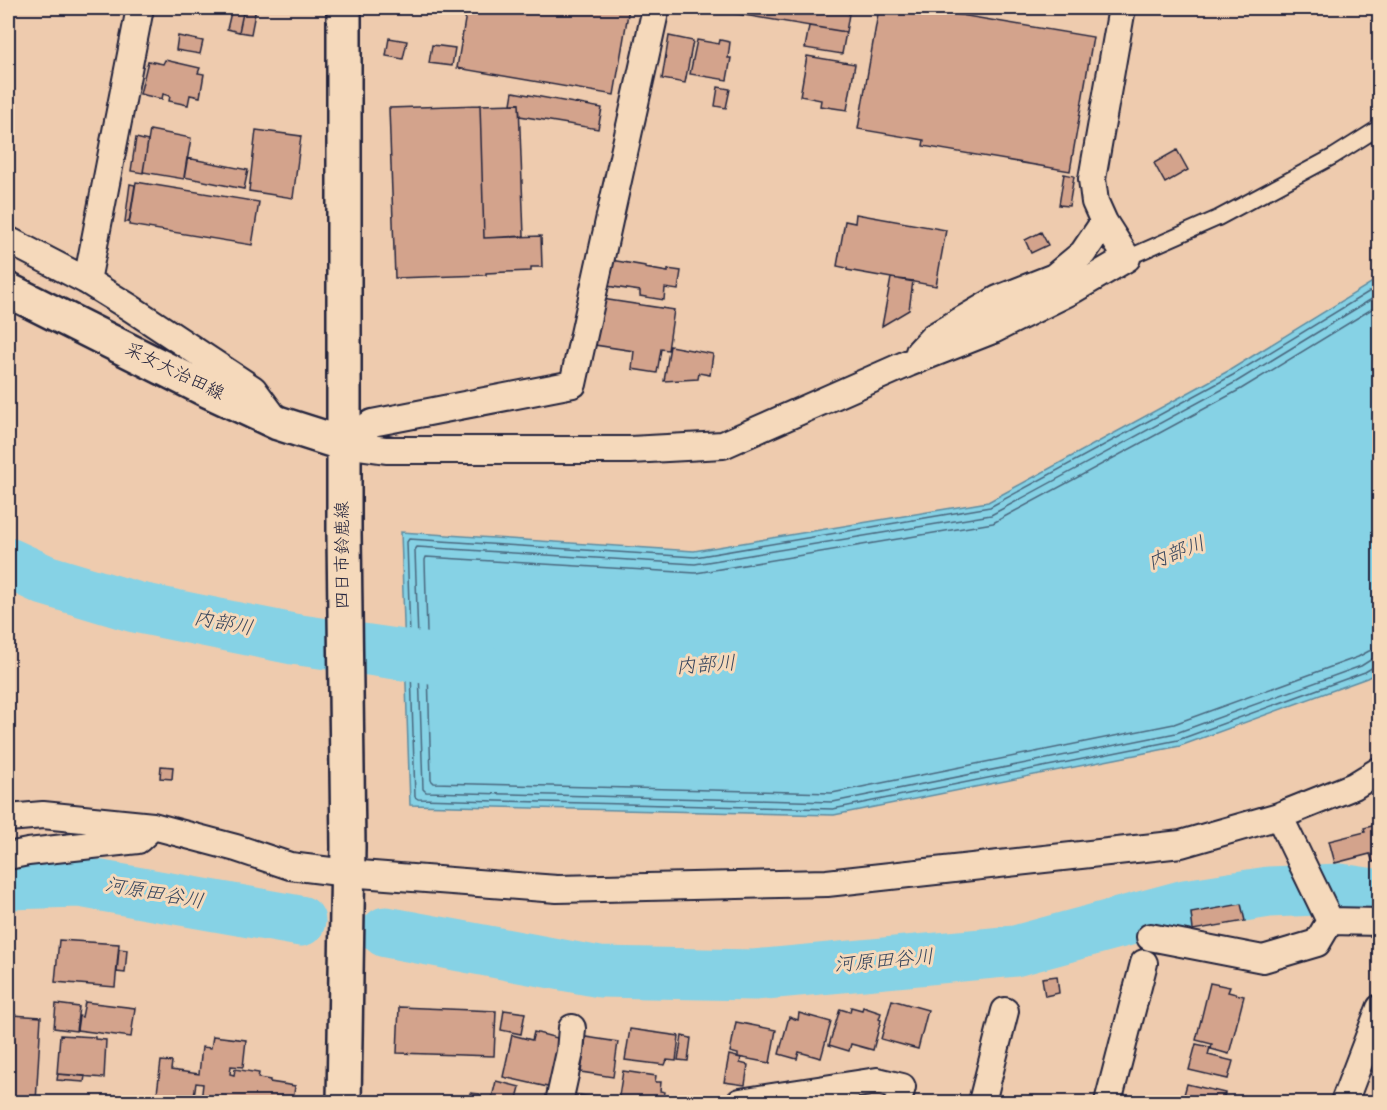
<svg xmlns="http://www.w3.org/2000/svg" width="1387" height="1110" font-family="Dekko,'Klee One',sans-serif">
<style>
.water{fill:#86d2e5;stroke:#5e8ca1;stroke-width:1.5}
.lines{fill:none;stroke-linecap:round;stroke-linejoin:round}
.shore{stroke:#4a687f;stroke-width:1.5}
.river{stroke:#86d2e5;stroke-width:51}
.building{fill:#d3a38c;stroke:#22223b;stroke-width:1.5}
.service-casing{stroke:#22223b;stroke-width:18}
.minor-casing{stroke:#22223b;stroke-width:30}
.secondary-casing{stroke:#22223b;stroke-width:38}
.service{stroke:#f5d9bb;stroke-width:14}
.minor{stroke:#f5d9bb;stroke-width:26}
.secondary{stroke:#f5d9bb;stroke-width:33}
.labels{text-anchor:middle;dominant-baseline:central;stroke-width:6;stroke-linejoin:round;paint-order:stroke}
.street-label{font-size:18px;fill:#22223b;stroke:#f5d9bb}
.water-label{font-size:20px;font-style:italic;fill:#36455d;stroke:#f5d9bb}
</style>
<rect width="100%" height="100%" fill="#eecbae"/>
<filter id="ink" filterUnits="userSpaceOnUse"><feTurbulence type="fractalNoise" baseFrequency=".0167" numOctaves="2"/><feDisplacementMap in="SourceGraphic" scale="12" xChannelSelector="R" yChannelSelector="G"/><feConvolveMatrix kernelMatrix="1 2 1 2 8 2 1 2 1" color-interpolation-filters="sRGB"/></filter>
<g filter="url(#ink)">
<!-- water -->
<path class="water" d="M1379,278L1380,671L1367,678L1180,746L834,815L410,805L401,532L694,551L988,502L1230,370Z"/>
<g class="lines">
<!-- shore -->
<path class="shore" d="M1380,285L1233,375L990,507L695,557L409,539L407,542L415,797L418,799L833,809L1178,740L1365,672L1375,666H1380
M1380,294L1236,382L991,515L695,564L417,547L415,550L423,789L426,792L833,802L1176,733L1361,666L1372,659L1380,658
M1380,304L1241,389L993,523L696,573L426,557L425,560L431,780L434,783L832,793L1174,724L1358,657L1369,651L1380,649"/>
<!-- river -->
<path class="river" d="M8,563L45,580L135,607L194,619L293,639L438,660L475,663
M8,884L79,882L300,921
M386,932L600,972L754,975L1015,951L1185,905L1269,892L1340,889L1380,895"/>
</g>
<!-- building -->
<path class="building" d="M232,8H244L239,32L227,29Z
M244,8H256L251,34L239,32Z
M467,8H629L614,95L457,68Z
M708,8H850L846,32L708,9Z
M879,8H919L1093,37L1070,171L923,146L924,140L858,129Z
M809,26L846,32L842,54L805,48Z
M178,36L203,41L200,54L176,50Z
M669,36L693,41L685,83L662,79Z
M389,38L407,41L403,59L386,56Z
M697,40L719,44L720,40L730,42L728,58H731L727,80L690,74Z
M432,45L455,48L452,66L429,63Z
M807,56L855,64L847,110L820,106L821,100L800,96Z
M165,60L200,68L198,73L204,74L200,97L190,95L188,105L169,101L170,96L163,94L162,99L140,94L148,61L163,64Z
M718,87L730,89L726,108L715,106Z
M513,92L602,108L598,129L520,116L519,104H511Z
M519,104L524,236L484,238L480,105Z
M480,105L484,238L541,236L542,267H531V271L486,273V275L395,278L389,108Z
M150,130L191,138L184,179L143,172Z
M256,130L301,136L293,198L249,191Z
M136,138L148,141L143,173L131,171Z
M1177,150L1188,170L1165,183L1154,163Z
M187,158L248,170L244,189L184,177Z
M1064,174L1074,176L1069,206L1059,205Z
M136,182L259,202L252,245L129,225Z
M130,184L135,185L129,222H125Z
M856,214L946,230L936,286L847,270V268L837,266L845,221L855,223Z
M1041,232L1048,245L1031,253L1025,240Z
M611,260L645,266V268L668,272V269L681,271L678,290L665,288L664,300L640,296V291L607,286Z
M891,278L913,281L909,310L882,326Z
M602,299L674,310L668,350L661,349L657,373L632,369L634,351L595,345Z
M670,346L713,354L710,375L699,373L698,379L664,381Z
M161,766L173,767L172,779L160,778Z
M1380,824V861L1373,862L1370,854L1335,863L1329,841L1365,832L1364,828Z
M1241,904L1245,921L1193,930L1191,913Z
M59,940L119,944L115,987L55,982Z
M119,949L127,950L125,973L117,972Z
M1057,976L1059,993L1045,996L1042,978Z
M1210,983L1230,987L1228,992L1244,996L1229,1054L1211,1049L1212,1044L1196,1040Z
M892,1000L928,1010L918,1049L881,1039Z
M85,1002L135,1008L131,1037L77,1030L79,1016L82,1017Z
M56,1004L79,1007L76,1031L54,1028Z
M399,1007L496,1011L494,1056L397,1053Z
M851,1007L862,1010L863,1007L881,1013L879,1019L881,1020L873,1050L851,1044L849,1051L829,1045L840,1009L850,1012Z
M504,1010L525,1013L521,1034L501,1030Z
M8,1012L12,1013L8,1042Z
M799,1013L831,1022L821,1058L799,1052L797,1059L779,1054L789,1017L798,1020Z
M12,1015L41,1017L36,1102H8Z
M736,1022L776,1030L770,1063L738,1057V1054L730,1052Z
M630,1029L679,1036L676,1061L667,1060L665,1065L625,1060Z
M534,1032L561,1039L552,1088L503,1077L512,1035L532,1040Z
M60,1035L95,1037V1039L106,1040L104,1078L57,1074Z
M213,1036L246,1040L243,1067L231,1066L230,1074L234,1075L235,1069L259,1073L258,1078L270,1080V1082L295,1086L293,1102H201L203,1084L196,1083L193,1102H163L156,1101L161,1061L172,1062L171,1070L199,1074L202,1047L211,1048Z
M682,1036L691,1038L688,1061L678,1060Z
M586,1037L618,1042L613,1077L581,1072Z
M1380,1042V1078L1367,1073Z
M1196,1044L1210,1047L1208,1055L1233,1061L1228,1079L1189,1070Z
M729,1055L741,1058L740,1063L748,1065L745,1085L724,1082Z
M8,1062H10L9,1085H8Z
M623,1071L656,1076L655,1082H661L660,1091L665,1092L663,1101L655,1100V1102H618Z
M58,1074L85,1076L84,1082L57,1080Z
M496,1081L520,1087L516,1102H491Z
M1187,1084L1225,1093L1222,1102H1182Z
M470,1093L480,1094L479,1102H469Z
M572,1094L614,1100L613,1102H571Z
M832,1098L847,1102H821L822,1099L831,1101Z"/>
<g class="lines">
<!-- service casing -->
<g class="service-casing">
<path id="service" d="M1127,258L1218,218L1334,156L1380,127"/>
</g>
<!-- minor casing -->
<g class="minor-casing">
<path id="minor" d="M8,240L87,281L129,307L253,389L278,423
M87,281L140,8
M919,352L933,337L998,299L1054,277L1083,253L1104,222L1095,202L1092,179L1122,8
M344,444L386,450H630L723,445L909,363L993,330L1071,291L1127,258L1104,222
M344,444L372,423L573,384L656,8
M1279,816L1330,921L1380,922
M8,818L43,815L153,826L236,848L290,866L347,873L557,889L827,883L1181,844L1279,816L1354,786L1380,770
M8,856L28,852L138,840L153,826
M1150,937L1263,959L1317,943L1330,921
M559,1102L570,1052L572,1028
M740,1102L877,1081L902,1087L898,1102
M982,1102L1005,1011
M1108,1102L1144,963
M1344,1102L1380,1008"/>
</g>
<!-- secondary casing -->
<g class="secondary-casing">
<path id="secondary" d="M344,8V535L348,847L344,1102
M8,290L205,389L278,423L344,444"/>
</g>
<!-- service -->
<use href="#service" class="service"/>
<!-- minor -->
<use href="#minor" class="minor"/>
<!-- secondary -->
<use href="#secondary" class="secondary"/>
</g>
</g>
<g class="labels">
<!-- street labels -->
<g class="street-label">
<text transform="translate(174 373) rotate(26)">采女大治田線</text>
<text transform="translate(344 555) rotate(-90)">四日市鈴鹿線</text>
</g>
<!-- water labels -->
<g class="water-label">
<text transform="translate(1177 555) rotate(-21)">内部川</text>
<text transform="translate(223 625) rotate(11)">内部川</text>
<text transform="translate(706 667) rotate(-4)">内部川</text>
<text transform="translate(154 895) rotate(10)">河原田谷川</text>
<text transform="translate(884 963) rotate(-5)">河原田谷川</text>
</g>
</g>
<!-- margin -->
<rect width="1387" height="1110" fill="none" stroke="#f5d9bb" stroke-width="30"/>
<rect x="15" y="15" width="1357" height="1080" fill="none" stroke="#22223b" stroke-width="2" filter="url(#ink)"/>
</svg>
